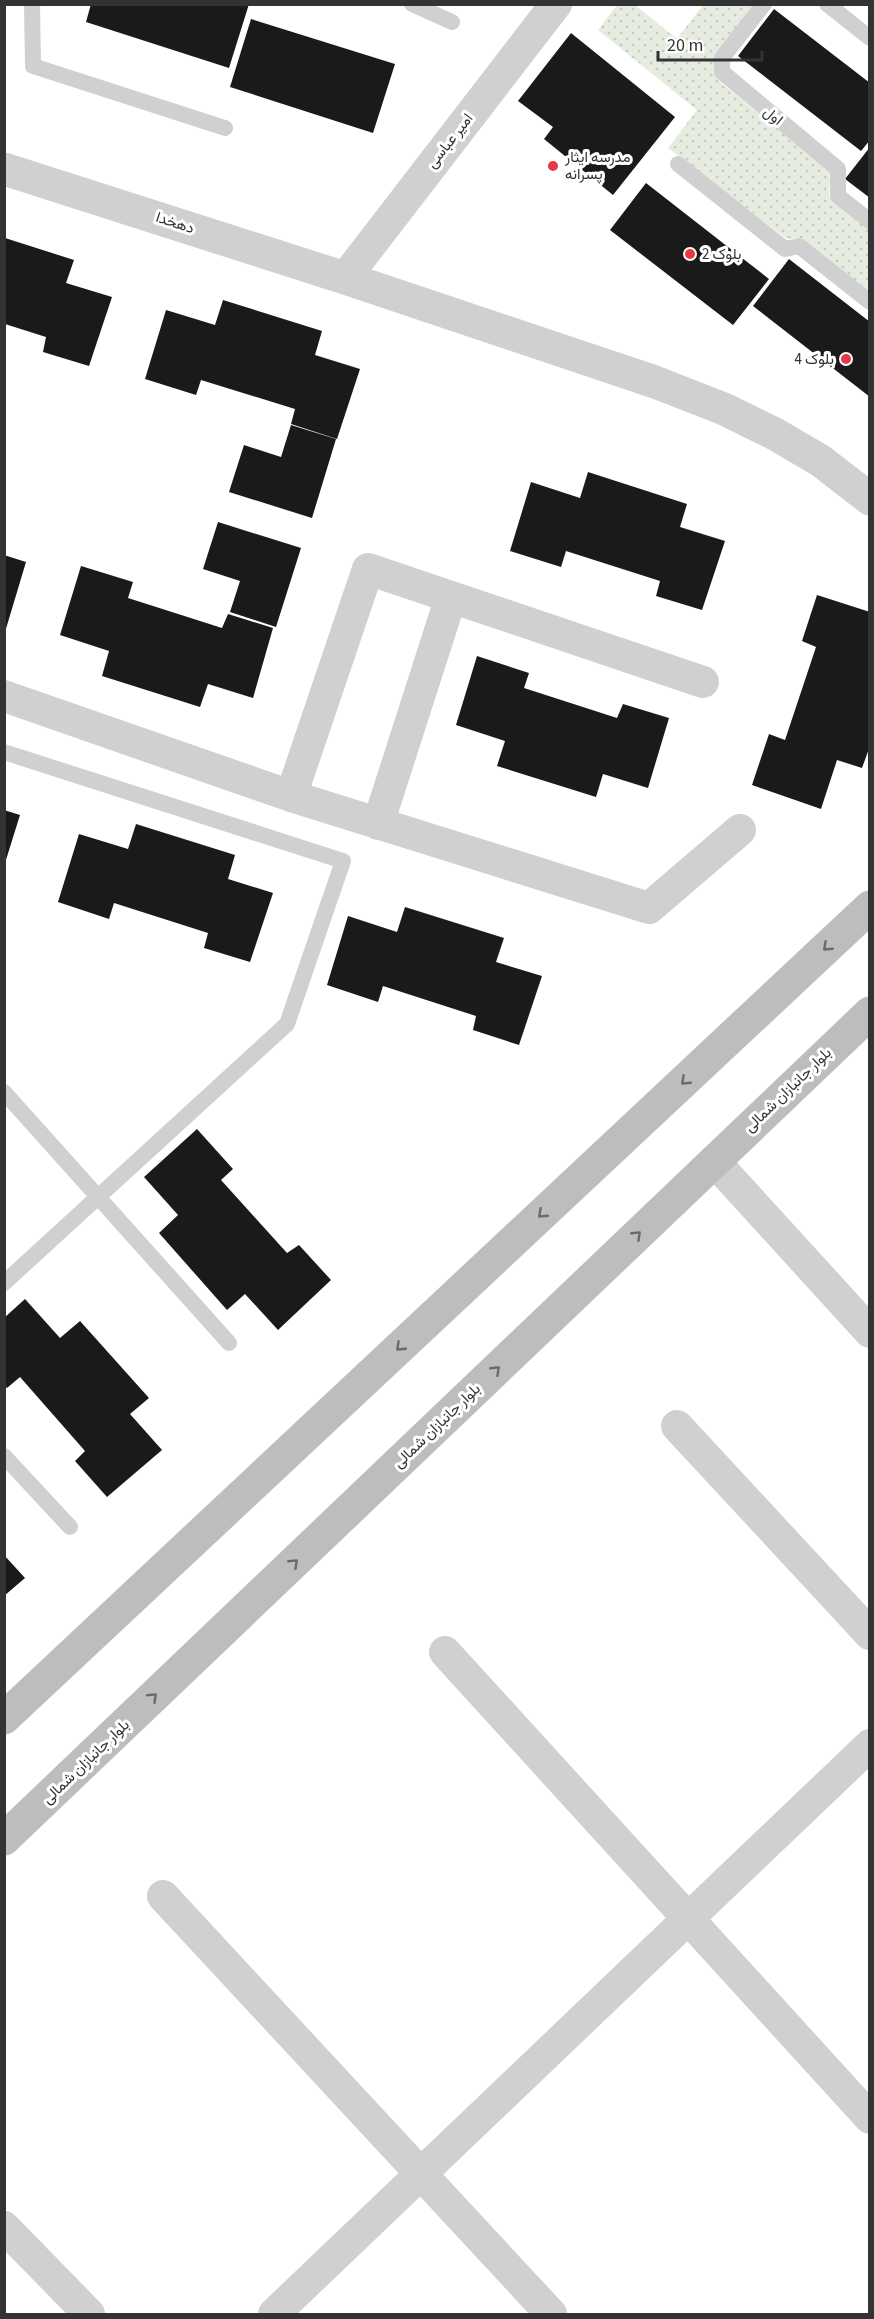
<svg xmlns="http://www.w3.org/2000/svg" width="874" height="2319" font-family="'Source Sans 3',Vazirmatn,sans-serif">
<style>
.park{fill:url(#park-dots)}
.building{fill:#1a1a1a}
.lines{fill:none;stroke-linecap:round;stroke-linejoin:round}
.service{stroke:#d0d0d0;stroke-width:16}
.minor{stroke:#d0d0d0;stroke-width:32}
.tertiary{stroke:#d0d0d0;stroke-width:33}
.secondary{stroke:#bdbdbd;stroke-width:33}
.oneway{stroke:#6a6a6a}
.poi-dot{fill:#e63946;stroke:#fff;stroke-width:2}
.labels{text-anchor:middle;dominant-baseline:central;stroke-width:6;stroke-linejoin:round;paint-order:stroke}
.street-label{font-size:15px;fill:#333;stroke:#fff}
.poi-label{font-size:15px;fill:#333;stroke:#fff;text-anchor:start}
</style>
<defs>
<pattern id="park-dots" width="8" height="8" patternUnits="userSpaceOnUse" patternTransform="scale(1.5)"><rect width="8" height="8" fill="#e6ecdf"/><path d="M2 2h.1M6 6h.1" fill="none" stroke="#c6cbc0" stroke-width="1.8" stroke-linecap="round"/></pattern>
</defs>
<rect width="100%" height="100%" fill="#fff"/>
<!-- park -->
<path class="park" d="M617,5H635L677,39L703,5H759L716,75L719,81L830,172L829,196L869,229V294L801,238L787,239L668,148L697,110L598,30Z"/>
<!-- building -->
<path class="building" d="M91,4H249L229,68L86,22Z
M774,9L870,83V140L861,151L738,56Z
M251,19L395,64L373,133L230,87Z
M571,33L675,117L613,195L544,139L553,127L518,101Z
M870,147V198L845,179Z
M646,183L769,279L733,325L610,230Z
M5,238L74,260L66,283L112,297L89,366L43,352L46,337L5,324Z
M789,259L870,322V397L753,306Z
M223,300L322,331L315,355L360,369L337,439L291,424L295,409L201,380L196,395L145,379L166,310L215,325Z
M291,425L336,439L312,518L229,492L244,445L281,457Z
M588,472L687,504L680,527L725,541L702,610L656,596L660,581L566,551L561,567L510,551L531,482L580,498Z
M218,522L301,548L276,627L230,612L240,581L203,569Z
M4,555L26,562L5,632H4Z
M81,566L133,582L128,598L222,628L228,614L273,628L253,698L208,684L200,707L102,676L109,651L60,635Z
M817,595L870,612V746L862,768L837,760L821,809L752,785L769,734L785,740L816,647L802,641Z
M477,656L529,673L524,688L617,718L623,704L669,718L648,788L603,774L596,797L497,766L505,741L456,725Z
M4,810L20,815L5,863L4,862Z
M136,824L235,855L228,879L273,893L250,962L204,948L208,933L114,903L109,919L58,902L79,834L128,849Z
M405,907L504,938L496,962L542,976L519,1045L473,1030L476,1016L383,986L378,1002L327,985L348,916L397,932Z
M197,1129L233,1169L221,1180L287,1253L299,1245L331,1280L278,1330L245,1294L227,1310L159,1233L178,1215L144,1177Z
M25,1299L60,1338L80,1321L149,1398L130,1414L162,1450L107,1497L75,1461L85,1451L20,1377L7,1388L4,1385V1318Z
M4,1555L25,1578L4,1596Z"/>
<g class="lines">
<!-- service -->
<path class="service" d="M32,4L33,66L225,128
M412,4L452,22
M764,4L722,58V72L838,169V196L870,221
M827,4L870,38
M678,164L785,249L799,246L870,302
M4,752L343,861L287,1024L4,1283
M4,1092L229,1343
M4,1456L70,1527"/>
<!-- minor -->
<path class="minor" d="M345,278L556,4
M4,696L291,796L649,908L740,830
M291,796L368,569L703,682
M378,824L451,597
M714,1161L870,1332
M677,1426L870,1634
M445,1652L870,2118
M163,1896L551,2314
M4,2227L89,2314
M274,2314L870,1745"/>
<!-- tertiary -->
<path class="tertiary" d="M4,169L345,278L655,382L724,409L775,434L821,461L870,499"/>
<!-- secondary -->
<path class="secondary" d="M4,1718L870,907
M4,1839L870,1013"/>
</g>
<!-- one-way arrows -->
<defs><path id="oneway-chevron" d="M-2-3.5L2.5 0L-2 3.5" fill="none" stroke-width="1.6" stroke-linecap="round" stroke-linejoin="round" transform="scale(1.5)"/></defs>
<g class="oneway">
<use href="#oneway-chevron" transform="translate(827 947) rotate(137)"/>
<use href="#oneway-chevron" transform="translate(685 1081) rotate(137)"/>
<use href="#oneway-chevron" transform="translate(542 1214) rotate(137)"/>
<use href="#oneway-chevron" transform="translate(637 1235) rotate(-44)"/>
<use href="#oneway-chevron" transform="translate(400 1347) rotate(137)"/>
<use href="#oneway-chevron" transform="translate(496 1370) rotate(-44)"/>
<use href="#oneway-chevron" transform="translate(294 1563) rotate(-44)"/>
<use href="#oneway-chevron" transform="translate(153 1697) rotate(-44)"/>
</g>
<!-- markers -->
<g class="poi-dot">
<circle cx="553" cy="166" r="6"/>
<circle cx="690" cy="254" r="6"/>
<circle cx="846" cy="359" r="6"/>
</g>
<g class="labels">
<!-- street labels -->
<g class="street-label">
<text transform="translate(773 116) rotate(39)">اول</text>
<text transform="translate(450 141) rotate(-52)">امیر عباسی</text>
<text transform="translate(175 223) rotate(18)">دهخدا</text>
<text transform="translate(788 1090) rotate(-44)">بلوار جانبازان شمالی</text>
<text transform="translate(437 1426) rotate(-44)">بلوار جانبازان شمالی</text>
<text transform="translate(86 1762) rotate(-44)">بلوار جانبازان شمالی</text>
</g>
<!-- poi labels -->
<g class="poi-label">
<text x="565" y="157">مدرسه ایثار<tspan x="565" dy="17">پسرانه</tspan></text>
<text x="702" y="254">بلوک 2</text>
<text x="834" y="359" text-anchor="end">بلوک 4</text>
</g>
</g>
<!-- border -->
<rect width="874" height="2319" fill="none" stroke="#333333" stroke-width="12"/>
<!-- scale -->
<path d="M658 51v9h104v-9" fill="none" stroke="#333333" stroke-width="3"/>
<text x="667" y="51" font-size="18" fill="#333333" stroke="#ffffff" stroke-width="4.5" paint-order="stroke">20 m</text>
</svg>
